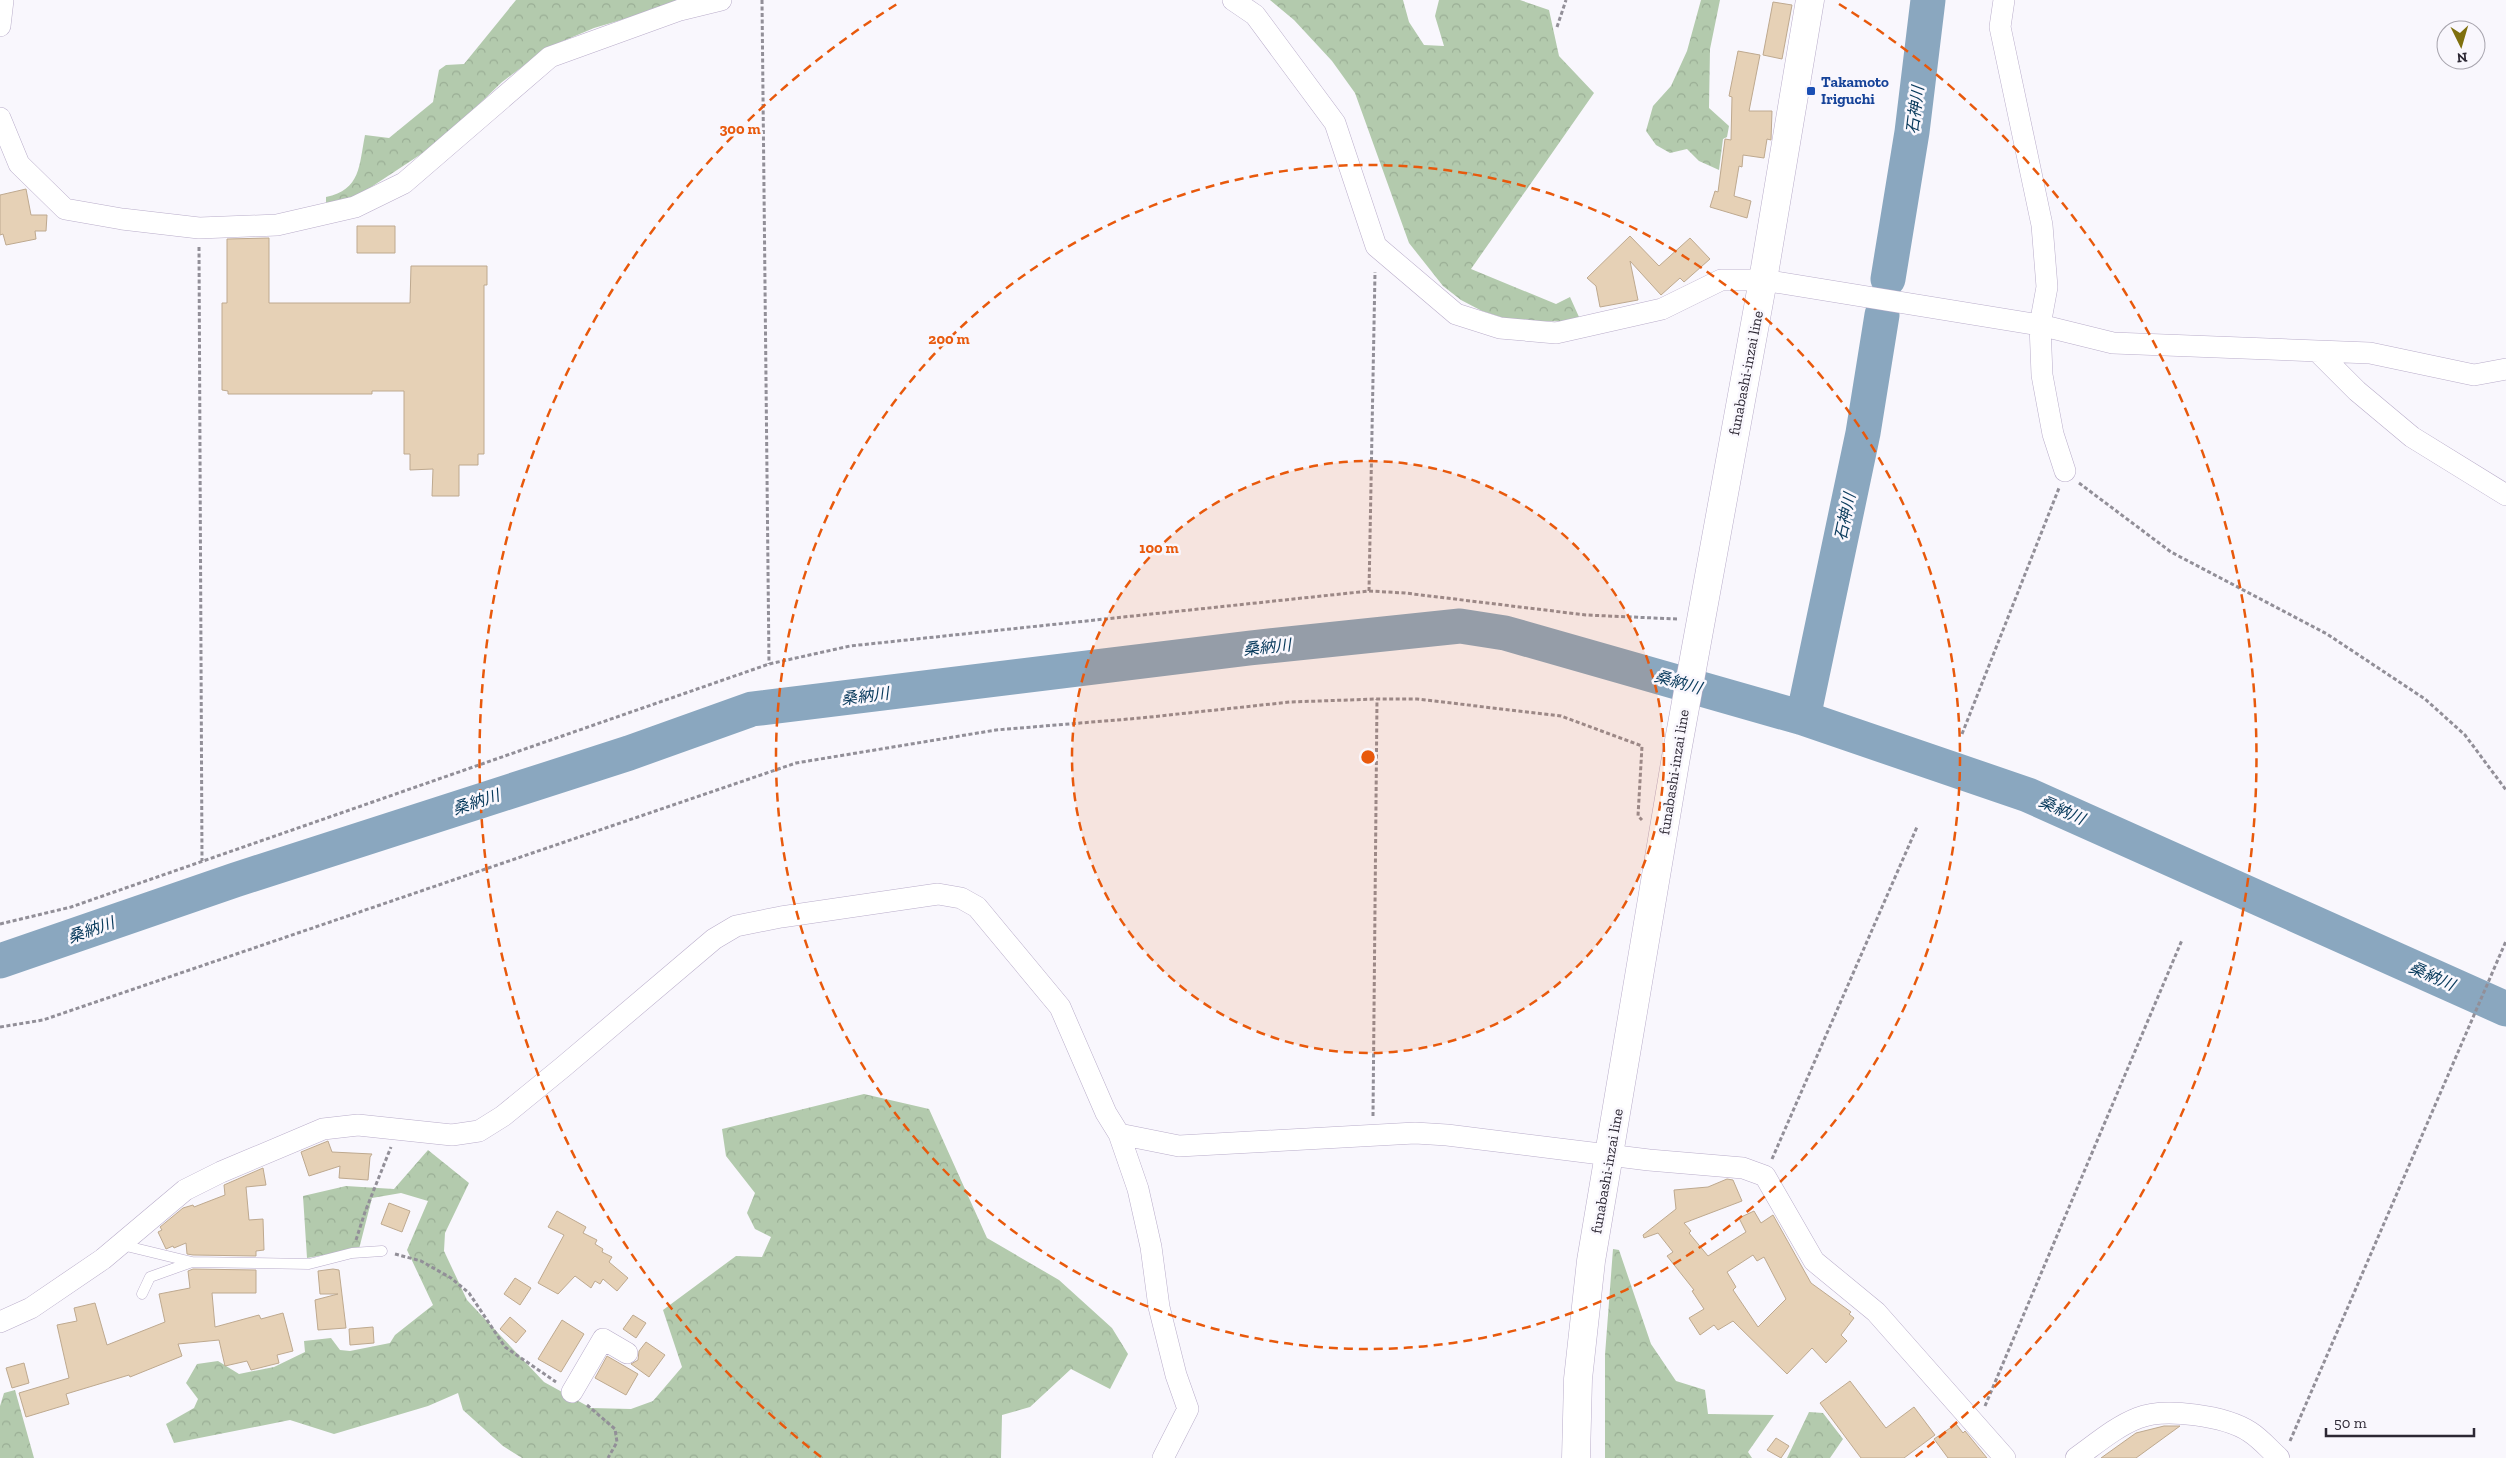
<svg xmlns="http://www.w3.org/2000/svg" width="2506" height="1458" font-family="'Zilla Slab','Noto Sans JP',serif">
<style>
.forest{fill:url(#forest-crowns)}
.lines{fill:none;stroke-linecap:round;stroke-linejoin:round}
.river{stroke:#8aa7bf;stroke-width:35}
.building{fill:#e6d1b6;stroke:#bea98f;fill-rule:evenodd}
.lane-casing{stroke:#b9adca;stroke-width:11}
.street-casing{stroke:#b9adca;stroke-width:22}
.primary-casing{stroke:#b9adca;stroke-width:29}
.path{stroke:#928f98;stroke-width:3;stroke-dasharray:4 2.5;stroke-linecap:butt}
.lane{stroke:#fff;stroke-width:10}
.street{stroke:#fff;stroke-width:21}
.primary{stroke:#fff;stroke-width:28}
.ring{fill:none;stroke:#e8590c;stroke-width:2.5;stroke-dasharray:9 6}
.transit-dot{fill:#1a4fb4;stroke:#f9f7fd;stroke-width:2}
.labels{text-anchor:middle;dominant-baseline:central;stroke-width:5;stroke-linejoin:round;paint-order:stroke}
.transit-label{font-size:15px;font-weight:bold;fill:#164399;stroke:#f9f7fd;text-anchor:start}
.street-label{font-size:15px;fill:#2d2834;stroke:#f9f7fd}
.water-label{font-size:16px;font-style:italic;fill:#07395b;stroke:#f9f7fd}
.centre{fill:#e8590c;stroke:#f9f7fd;stroke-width:2.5}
.ring-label{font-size:15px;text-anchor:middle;font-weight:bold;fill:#e8590c;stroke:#f9f7fd;stroke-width:5;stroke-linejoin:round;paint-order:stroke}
</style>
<defs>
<pattern id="forest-crowns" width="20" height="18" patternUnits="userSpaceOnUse" patternTransform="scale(1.25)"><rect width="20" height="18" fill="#b3caad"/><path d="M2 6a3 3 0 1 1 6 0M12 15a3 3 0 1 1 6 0" fill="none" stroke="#9aae95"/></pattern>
</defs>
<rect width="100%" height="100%" fill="#f9f7fd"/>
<!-- forest -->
<path class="forest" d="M516,0H689L594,28L549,47L502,82L441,141L347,203L326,206V197C361,190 359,165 365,135L389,138L433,102L439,70L446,65L464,64Z
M1270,0H1403L1409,22L1424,45L1444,46L1435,16L1439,0H1520L1549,10L1559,56L1594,93L1471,269L1556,304L1570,297L1579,317L1566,321L1516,322L1482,311L1461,300L1443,286L1409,243L1355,93L1332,61L1294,20Z
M1701,0H1720L1710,49L1709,108L1729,126L1727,137L1723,139L1719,170L1699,161L1687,149L1670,153L1656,145L1646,131L1653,106L1671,86L1687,51Z
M864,1094L929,1109L987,1238L1059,1280L1112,1328L1128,1354L1110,1389L1071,1369L1030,1407L1002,1415L1001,1458H522L503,1446L463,1410L458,1393L428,1406L334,1434L290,1420L174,1443L166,1424L194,1408L198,1399L186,1383L197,1364L218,1361L239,1374L274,1367L305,1352L304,1341L331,1338L340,1350L350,1351L390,1343L395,1335L433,1305L407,1250L428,1201L401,1193L372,1198L359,1249L307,1258L303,1196L346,1186L394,1189L428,1150L469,1183L445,1233L444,1251L467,1300L544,1382L591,1408L631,1409L653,1401L682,1367L663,1310L736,1256L762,1257L771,1237L755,1229L747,1213L755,1193L726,1156L722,1129Z
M1613,1249L1619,1250L1651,1344L1676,1381L1705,1390L1708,1414L1774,1415L1748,1452L1752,1458H1605V1355Z
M15,1390L34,1458H0V1406L4,1393Z
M1809,1412L1823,1413L1843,1439L1830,1458H1787Z"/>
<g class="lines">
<!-- river -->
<path class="river" d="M1888,279L1912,132L1928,0
M1803,718L1863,433L1882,315
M0,961L235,880L629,753L752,709L1250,648L1460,626L1505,633L1803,718L2028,795L2506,1009"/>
</g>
<!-- building -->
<path class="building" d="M1773,2L1792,5L1782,59L1763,55Z
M1738,51L1760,55L1749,111H1772L1771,140L1767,139L1764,158L1743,155L1742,167L1739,166L1734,196L1751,201L1747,218L1710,207L1715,191L1718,192L1725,139L1731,140L1732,97L1729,96Z
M26,189L31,215H47L46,231H35L36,239L6,245L3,234L0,235V195Z
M357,226H395V253H357Z
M1630,236L1659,266L1690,238L1710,259L1684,282L1680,278L1661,295L1630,261L1638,300L1600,307L1596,286L1587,278Z
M269,238V303H410L411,266H487V285H484V454H478V465H459V496H432L433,469L410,470V454H404V391H372V394H228V391L222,390V303H227V239Z
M328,1141L332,1152L372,1154L370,1157L368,1180L339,1178L340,1166L309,1176L301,1152Z
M263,1168L266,1185L246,1187L249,1220L263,1219L264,1250L256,1251V1256L193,1255L187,1254L186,1243L174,1248L173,1246L166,1249L158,1232L162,1230L160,1227L183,1208L193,1205L194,1207L225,1195L224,1185Z
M1727,1179L1733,1180L1742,1201L1684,1223L1691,1231L1689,1233L1708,1256L1746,1232L1739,1218L1754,1211L1761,1223L1773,1215L1811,1283L1851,1312L1849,1314L1854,1318L1841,1335L1847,1341L1826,1363L1812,1348L1787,1374L1733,1321L1718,1330L1714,1325L1700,1335L1689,1318L1704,1309L1692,1291L1694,1290L1667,1256L1673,1252L1658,1233L1644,1238L1643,1235L1676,1209L1674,1190L1708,1187ZM1753,1255L1757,1261L1764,1257L1786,1299L1758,1327L1733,1290L1736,1287L1727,1272Z
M389,1203L410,1211L402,1232L381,1224Z
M557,1211L586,1227L583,1233L597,1240L595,1244L603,1249L602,1252L612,1257L609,1262L628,1278L617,1291L603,1279L600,1284L595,1281L591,1288L575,1276L558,1294L538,1283L564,1235L548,1227Z
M193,1269L256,1270V1293H212L215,1327L259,1315L261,1319L283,1313L293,1351L277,1355L279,1363L251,1370L247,1361L225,1366L219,1340L178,1344L182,1356L130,1377L129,1375L66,1394L69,1404L26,1417L19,1393L69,1378L57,1325L77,1321L74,1308L95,1303L107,1345L165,1322L159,1294L190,1288L188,1271Z
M333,1269L339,1270L346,1328L318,1330L315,1300L338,1294H320L318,1271Z
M515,1278L531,1288L520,1305L504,1294Z
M633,1315L646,1323L636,1338L623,1329Z
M510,1317L526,1331L516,1343L500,1329Z
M562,1320L584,1334L561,1372L538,1359Z
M373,1327L374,1343L350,1345L349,1329Z
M646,1342L665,1355L649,1377L631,1364L638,1360L639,1351Z
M607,1356L638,1374L626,1395L595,1378Z
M24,1363L29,1383L12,1388L6,1368Z
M1850,1381L1886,1428L1914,1407L1935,1435L1904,1458H1861L1820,1403Z
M1956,1424L1963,1433L1965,1431L1987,1458H1948L1934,1439Z
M2164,1426H2180L2136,1458H2101L2136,1433Z
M1776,1438L1789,1446L1781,1458L1767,1450Z"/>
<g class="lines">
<!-- lane casing -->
<g class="lane-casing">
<path id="lane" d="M122,1245L192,1262L309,1264L352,1253L382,1251
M142,1294L150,1277L192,1262"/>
</g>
<!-- street casing -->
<g class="street-casing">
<path id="street" d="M1233,0L1255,15L1335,123L1376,246L1456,314L1500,328L1556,333L1662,309L1721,280H1763L2040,325L2113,343L2370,353L2474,375L2506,369
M2004,0L2000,27L2042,225L2047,287L2040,325L2042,375L2053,434L2065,471
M0,26L3,0
M0,118L19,164L65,209L122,219L199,228L277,225L355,207L404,183L550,57L680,10L721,0
M2318,352L2357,391L2412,437L2506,495
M1119,1134L1138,1189L1151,1247L1159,1307L1176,1375L1188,1409L1163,1458
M0,1322L31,1308L103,1259L185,1190L221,1172L323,1129L358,1125L452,1135L479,1131L503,1116L563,1067L714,939L736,926L781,917L938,894L961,898L977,907L1060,1007L1106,1113L1119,1134L1179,1146L1415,1133L1447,1135L1649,1160L1743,1168L1765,1176L1814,1261L1876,1312L2005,1458
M572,1392L603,1339L627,1353
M2076,1458C2096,1444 2115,1427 2138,1418C2165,1407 2226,1416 2250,1432C2261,1439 2270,1450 2279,1458"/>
</g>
<!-- primary casing -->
<g class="primary-casing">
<path id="primary" d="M1576,1458L1578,1379L1591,1261L1676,757L1763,280L1810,0"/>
</g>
<!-- path -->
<path class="path" d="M762,0L769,664
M1557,27L1566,0
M199,247L202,861
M2079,483L2171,552L2327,634L2425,699L2465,735L2506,790
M1369,591L1375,272
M1962,734L2059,488
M0,924L71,907L769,664L850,646L1369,591L1405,593L1586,615L1677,619
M0,1027L43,1020L796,763L996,730L1141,718L1290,702L1377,699H1417L1561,716L1642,746L1638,816L1642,820
M1373,1116L1377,699
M1772,1159L1917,827
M356,1240L365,1212L391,1147
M395,1254L421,1261L451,1278L469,1293L505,1347L556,1382
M587,1405L615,1429L617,1442L608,1458
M1985,1406L2182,940
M2290,1441L2506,941"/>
<!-- lane -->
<use href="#lane" class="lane"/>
<!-- street -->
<use href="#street" class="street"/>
<!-- primary -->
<use href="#primary" class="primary"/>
</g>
<!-- distance rings -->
<circle cx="1368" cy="757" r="296" fill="#e8590c" fill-opacity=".12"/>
<g class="ring">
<circle cx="1368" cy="757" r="296"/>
<circle cx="1368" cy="757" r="592"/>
<path d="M821 1457A888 888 0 0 1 897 4M1839 4A888 888 0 0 1 1915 1457"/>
</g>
<!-- markers -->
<rect class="transit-dot" x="1806" y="86" width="10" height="10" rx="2.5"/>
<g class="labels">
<!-- transit labels -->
<g class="transit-label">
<text x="1821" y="82">Takamoto<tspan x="1821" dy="17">Iriguchi</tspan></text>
</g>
<!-- street labels -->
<g class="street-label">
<text transform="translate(1746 373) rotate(-79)">funabashi-inzai line</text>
<text transform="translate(1674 772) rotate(-81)">funabashi-inzai line</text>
<text transform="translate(1607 1171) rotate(-80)">funabashi-inzai line</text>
</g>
<!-- water labels -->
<g class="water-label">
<text transform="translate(1915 110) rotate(-83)">石神川</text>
<text transform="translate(1845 517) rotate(-78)">石神川</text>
<text transform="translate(1267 647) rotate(-6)">桑納川</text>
<text transform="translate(1678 682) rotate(16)">桑納川</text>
<text transform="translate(865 696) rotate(-7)">桑納川</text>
<text transform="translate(476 802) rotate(-18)">桑納川</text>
<text transform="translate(2062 810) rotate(24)">桑納川</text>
<text transform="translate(91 930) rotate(-19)">桑納川</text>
<text transform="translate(2432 976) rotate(24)">桑納川</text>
</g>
</g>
<circle cx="1368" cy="757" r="8" class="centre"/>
<g class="ring-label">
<text x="740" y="134">300 m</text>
<text x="949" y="344">200 m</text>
<text x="1159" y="553">100 m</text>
</g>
<!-- north arrow -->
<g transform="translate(2461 45) rotate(175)"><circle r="24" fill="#f9f7fd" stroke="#a7a4ad"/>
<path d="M0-4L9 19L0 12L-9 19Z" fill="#7f700e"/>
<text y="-8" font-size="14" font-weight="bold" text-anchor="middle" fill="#2d2834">N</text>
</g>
<!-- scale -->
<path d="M2326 1428v8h148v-8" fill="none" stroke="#2d2834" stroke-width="2.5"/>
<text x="2334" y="1428" font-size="15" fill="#2d2834" stroke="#f9f7fd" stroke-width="4" paint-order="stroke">50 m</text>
</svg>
